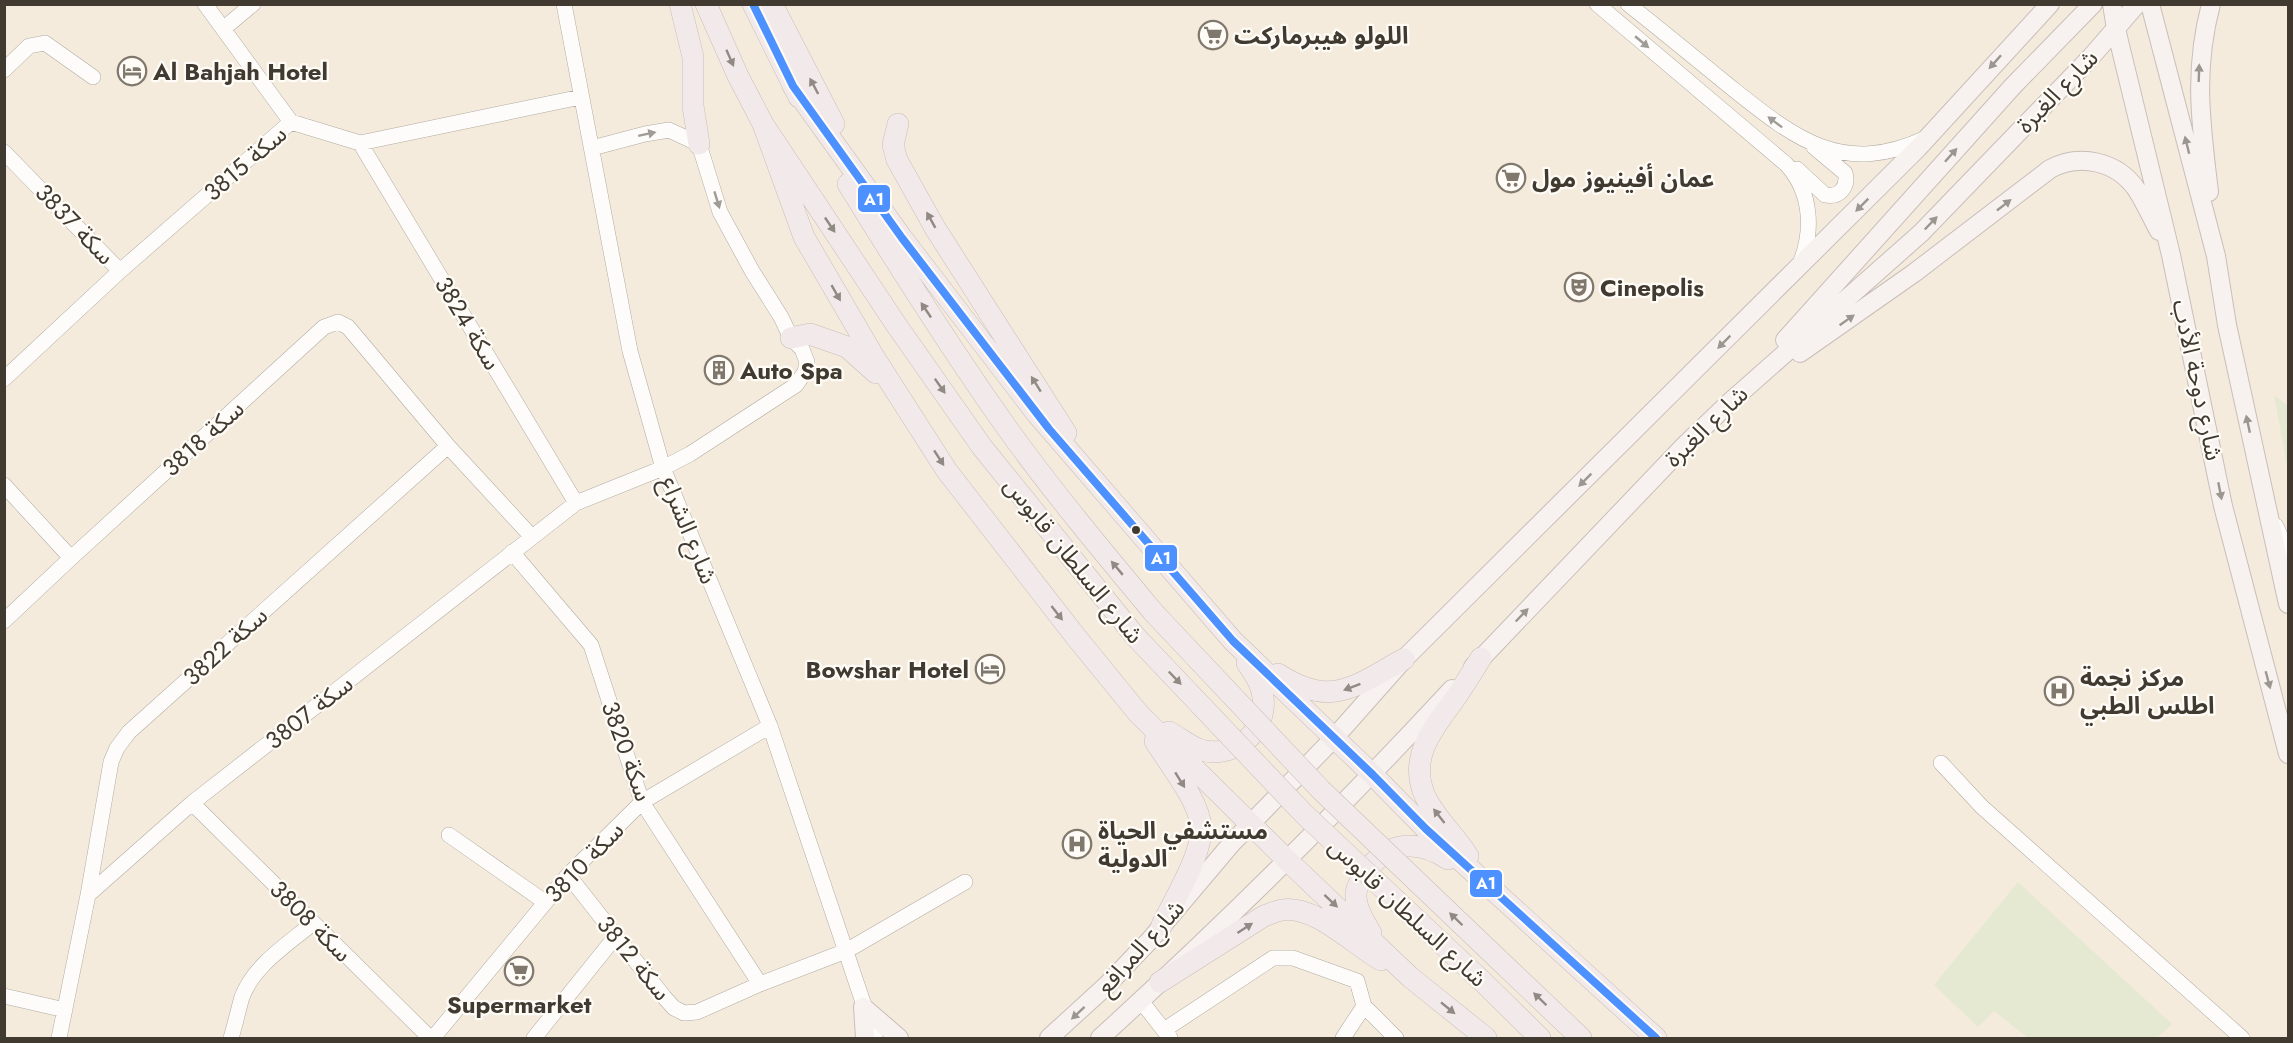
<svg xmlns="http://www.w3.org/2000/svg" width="2293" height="1043" font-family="Jost,'Noto Sans Arabic',sans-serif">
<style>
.grass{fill:#e5e9d1}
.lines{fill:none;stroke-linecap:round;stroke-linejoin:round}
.minor-casing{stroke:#b1aba0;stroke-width:16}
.major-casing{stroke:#c9beb8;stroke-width:20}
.highway-casing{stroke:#c9beb8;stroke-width:22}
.minor{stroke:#fdfcfa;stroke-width:15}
.major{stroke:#f7f1f0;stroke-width:18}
.highway{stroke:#f2eaea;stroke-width:21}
.highway-bridge-casing{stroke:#c9beb8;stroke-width:22;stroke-linecap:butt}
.highway-bridge{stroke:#f2eaea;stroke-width:21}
.bus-1-casing{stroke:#fffcf7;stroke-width:12}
.bus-1{stroke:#4c91ff;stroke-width:8}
.oneway{fill:#9f9b96}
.oneway2{fill:#918984}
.oneway3{fill:#9c9690}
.bus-dot{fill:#413a31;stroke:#fffcf7;stroke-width:2}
.labels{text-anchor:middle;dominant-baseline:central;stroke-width:4.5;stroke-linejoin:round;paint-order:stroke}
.poi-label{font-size:24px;font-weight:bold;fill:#413a31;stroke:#fffcf7;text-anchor:start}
.street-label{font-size:24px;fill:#413a31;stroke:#fffcf7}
.line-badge{stroke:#fffcf7;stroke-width:2}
.badge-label{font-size:16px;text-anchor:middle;font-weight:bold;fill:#fff}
</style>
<rect width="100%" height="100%" fill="#f4ebdd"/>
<!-- grass -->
<path class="grass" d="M2274,395L2288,406V471Z
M2018,882L2172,1024L2157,1038H2028L1994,1011L1978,1027L1934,985Z"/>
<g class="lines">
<!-- minor casing -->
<g class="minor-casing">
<path id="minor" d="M205,4L291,122
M564,4L630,351L663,468L770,726L875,1038
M1597,4L1786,164C1812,192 1814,232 1799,266
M1628,4C1662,31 1695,58 1728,85C1792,136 1840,178 1926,138
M223,29L253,4
M4,70L29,46L45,43L93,77
M360,143L576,503
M4,152L120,271
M1797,169L1825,195C1839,198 1849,187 1845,173L1814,147
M4,379L120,271L291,122L360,143L581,97
M4,485L71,558
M2276,526L2288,553
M512,552L591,645L642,802L760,984
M4,621L71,558L324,327L338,322L348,327L448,446L532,537
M1941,763L1982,807L2242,1038
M192,803L430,1038
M449,835L545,902
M568,875L664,997L674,1008L684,1013L697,1012L760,984L846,951L965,882
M88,895L111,762L117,748L129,732L448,446
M4,996L65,1010
M1141,1001L1170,1038
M1164,1030L1273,958H1293L1357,981L1364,1006L1396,1038
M59,1038L88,895L192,803L576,503L663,468L690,454L796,385L805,372L807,362L802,349L791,338L781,317L752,271L720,212L699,144L669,130L645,134L592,148
M231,1038C235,1025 238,1011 242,997C254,965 288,944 313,923
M433,1038L568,875L642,802L770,726
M534,1038L616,936
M1343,1038L1364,1006"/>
</g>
<!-- major casing -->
<g class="major-casing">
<path id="major" d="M2112,4L2116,29L2171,255L2223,506L2288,754
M2150,4L2216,256L2227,325L2288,604
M2209,192C2201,124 2193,72 2211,4
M1785,340L2013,86L2093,4
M1800,353L1914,273L2050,169C2080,153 2117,161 2137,190C2145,203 2152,218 2159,231
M1473,667L1685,445L1730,402L1921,233L2091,57L2137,4
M863,1007L899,1038
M863,1007L865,1038
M1049,1038L1106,986L1150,940L1232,843L1334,738L1404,659L1918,148L2050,4
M1100,1038C1222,927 1339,811 1452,689"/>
</g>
<!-- highway casing -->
<g class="highway-casing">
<path id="highway" d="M680,4L693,57V106L699,144
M706,4L738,76L763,124L895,323L982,447L1135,636
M753,4L799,97
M772,4L834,124
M793,86L902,238L1037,414L1233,641L1373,775L1426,829L1656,1038
M763,124L804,237L874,357L947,471L1076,637L1138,713L1288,861L1410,977L1486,1038
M898,124L893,145L897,160L935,228L1066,433
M848,184C899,267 951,349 1007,428C1053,492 1104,553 1154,613
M791,338L810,334L847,347L876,373
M1278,674C1332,709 1355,686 1404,659
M1169,732C1179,737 1190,747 1201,750C1237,760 1271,728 1262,692C1260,681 1253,672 1247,663
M1155,741C1169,764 1199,800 1201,827C1203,853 1174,900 1162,925
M1468,856C1455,835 1435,818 1425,796C1408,757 1433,729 1454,700C1464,686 1472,672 1481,658
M1371,933C1364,921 1355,907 1356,893C1357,885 1362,878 1366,872C1388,841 1417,839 1448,859
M1498,959L1581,1038
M1481,980L1540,1038
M1160,982L1264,916C1270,914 1276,911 1282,910C1314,904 1354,945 1381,960"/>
</g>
<!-- minor -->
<use href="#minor" class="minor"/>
<!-- major -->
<use href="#major" class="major"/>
<!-- highway -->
<use href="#highway" class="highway"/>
<!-- highway-bridge casing -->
<g class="highway-bridge-casing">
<path id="highway-bridge" d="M1154,613L1321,790L1498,959
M1135,636L1304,814L1481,980"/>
</g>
<!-- highway-bridge -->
<use href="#highway-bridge" class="highway-bridge"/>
<!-- bus-1 casing -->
<g class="bus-1-casing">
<path id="bus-1" d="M753,4L793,86L902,238L1049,429L1233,641L1373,775L1426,829L1656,1038"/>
</g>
<!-- bus-1 -->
<use href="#bus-1" class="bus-1"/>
</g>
<!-- one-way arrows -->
<defs><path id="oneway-solid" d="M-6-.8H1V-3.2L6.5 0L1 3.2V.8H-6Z" transform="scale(1.5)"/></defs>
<g class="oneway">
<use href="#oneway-solid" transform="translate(1642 42) rotate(40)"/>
<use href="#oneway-solid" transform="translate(1775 122) rotate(-143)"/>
<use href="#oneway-solid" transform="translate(647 134) rotate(-12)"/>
<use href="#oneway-solid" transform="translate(717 200) rotate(73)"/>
</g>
<g class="oneway2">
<use href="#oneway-solid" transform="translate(730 58) rotate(66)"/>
<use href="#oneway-solid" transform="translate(814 86) rotate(-118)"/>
<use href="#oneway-solid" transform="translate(931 220) rotate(-119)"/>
<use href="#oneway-solid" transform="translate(830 225) rotate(56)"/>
<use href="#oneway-solid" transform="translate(836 293) rotate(60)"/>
<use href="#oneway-solid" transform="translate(926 310) rotate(-124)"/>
<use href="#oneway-solid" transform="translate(1036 384) rotate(-122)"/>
<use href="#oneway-solid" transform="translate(940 386) rotate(55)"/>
<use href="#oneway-solid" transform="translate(939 458) rotate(57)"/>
<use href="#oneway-solid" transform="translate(1117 568) rotate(-130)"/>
<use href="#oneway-solid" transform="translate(1057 613) rotate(52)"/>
<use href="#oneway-solid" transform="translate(1175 678) rotate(46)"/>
<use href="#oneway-solid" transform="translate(1352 687) rotate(159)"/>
<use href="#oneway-solid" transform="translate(1180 780) rotate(58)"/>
<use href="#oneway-solid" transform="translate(1439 816) rotate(-128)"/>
<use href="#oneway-solid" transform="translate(1331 901) rotate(43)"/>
<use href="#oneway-solid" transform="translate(1456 919) rotate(-136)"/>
<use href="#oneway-solid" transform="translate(1245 928) rotate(-33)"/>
<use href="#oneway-solid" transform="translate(1540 999) rotate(-136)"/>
<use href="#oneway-solid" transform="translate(1448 1008) rotate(39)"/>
</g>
<g class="oneway3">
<use href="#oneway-solid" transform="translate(1995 62) rotate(132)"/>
<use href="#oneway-solid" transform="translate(2199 73) rotate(-88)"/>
<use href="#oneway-solid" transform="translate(2187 145) rotate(-104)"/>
<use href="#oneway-solid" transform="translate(1951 155) rotate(-48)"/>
<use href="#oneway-solid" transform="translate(1862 205) rotate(135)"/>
<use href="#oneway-solid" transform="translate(2004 205) rotate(-38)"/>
<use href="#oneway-solid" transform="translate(1931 223) rotate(-46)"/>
<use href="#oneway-solid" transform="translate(1847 320) rotate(-35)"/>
<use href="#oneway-solid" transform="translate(1724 342) rotate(135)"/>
<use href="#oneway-solid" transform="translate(2248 424) rotate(-102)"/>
<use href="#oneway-solid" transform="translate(1585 480) rotate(135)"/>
<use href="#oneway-solid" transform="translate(2220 491) rotate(79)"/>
<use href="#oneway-solid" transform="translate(1522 615) rotate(-46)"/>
<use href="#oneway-solid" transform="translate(2268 680) rotate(75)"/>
<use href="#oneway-solid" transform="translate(1078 1013) rotate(137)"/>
</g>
<!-- icons -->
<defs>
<g id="supermarket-ring" transform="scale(1.5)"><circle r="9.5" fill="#fffcf7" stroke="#80786d" stroke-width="1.5"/><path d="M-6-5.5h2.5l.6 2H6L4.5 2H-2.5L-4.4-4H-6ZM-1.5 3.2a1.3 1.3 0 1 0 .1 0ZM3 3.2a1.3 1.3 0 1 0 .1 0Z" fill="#80786d"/></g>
<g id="hotel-ring" transform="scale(1.5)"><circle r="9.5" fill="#fffcf7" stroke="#80786d" stroke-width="1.5"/><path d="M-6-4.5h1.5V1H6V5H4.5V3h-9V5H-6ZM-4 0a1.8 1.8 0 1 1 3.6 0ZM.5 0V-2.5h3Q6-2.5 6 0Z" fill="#80786d"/></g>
<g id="theatre-ring" transform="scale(1.5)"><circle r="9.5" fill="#fffcf7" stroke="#80786d" stroke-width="1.5"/><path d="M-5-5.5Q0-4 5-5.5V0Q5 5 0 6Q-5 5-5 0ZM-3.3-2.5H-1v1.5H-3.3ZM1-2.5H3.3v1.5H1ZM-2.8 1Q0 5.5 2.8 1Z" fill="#80786d"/></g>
<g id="building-ring" transform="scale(1.5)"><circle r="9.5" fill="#fffcf7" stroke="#80786d" stroke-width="1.5"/><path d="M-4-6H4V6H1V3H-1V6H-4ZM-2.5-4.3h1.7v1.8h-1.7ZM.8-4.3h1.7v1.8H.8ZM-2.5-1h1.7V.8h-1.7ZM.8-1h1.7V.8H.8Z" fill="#80786d"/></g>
<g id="hospital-ring" transform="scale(1.5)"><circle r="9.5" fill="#fffcf7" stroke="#80786d" stroke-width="1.5"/><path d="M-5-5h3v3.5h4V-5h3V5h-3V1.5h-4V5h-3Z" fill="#80786d"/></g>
</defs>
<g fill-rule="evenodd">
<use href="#supermarket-ring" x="1213" y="35"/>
<use href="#hotel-ring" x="132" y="71"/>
<use href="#supermarket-ring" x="1511" y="178"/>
<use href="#theatre-ring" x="1579" y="287"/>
<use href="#building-ring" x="719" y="370"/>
<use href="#hotel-ring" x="990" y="669"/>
<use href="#hospital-ring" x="2059" y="691"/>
<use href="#hospital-ring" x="1077" y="844"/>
<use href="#supermarket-ring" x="519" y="971"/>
</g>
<!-- markers -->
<circle class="bus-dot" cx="1136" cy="530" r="5"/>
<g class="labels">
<!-- poi labels -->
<g class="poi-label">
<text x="1234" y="35">اللولو هيبرماركت</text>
<text x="153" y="71">Al Bahjah Hotel</text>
<text x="1532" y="178">عمان أفينيوز مول</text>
<text x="1600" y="287">Cinepolis</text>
<text x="740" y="370">Auto Spa</text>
<text x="969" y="669" text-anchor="end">Bowshar Hotel</text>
<text x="2080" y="677">مركز نجمة<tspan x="2080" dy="28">اطلس الطبي</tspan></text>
<text x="1098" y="830">مستشفي الحياة<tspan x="1098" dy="28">الدولية</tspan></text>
<text x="519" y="1004" text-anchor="middle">Supermarket</text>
</g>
<!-- street labels -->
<g class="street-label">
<text transform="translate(2057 91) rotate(-46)">شارع الغبرة</text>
<text transform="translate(245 163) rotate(-41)">سكة 3815</text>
<text transform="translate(75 224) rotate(46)">سكة 3837</text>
<text transform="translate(468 323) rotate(59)">سكة 3824</text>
<text transform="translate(2198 380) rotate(78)">شارع دوحة الأدب</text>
<text transform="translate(1706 426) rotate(-44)">شارع الغبرة</text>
<text transform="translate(203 438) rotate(-42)">سكة 3818</text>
<text transform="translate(689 530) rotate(68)">شارع الشراع</text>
<text transform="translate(1074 560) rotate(51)">شارع السلطان قابوس</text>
<text transform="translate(225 646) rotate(-42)">سكة 3822</text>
<text transform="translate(309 712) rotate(-38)">سكة 3807</text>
<text transform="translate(627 751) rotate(70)">سكة 3820</text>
<text transform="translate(584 862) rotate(-46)">سكة 3810</text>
<text transform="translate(1408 912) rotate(43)">شارع السلطان قابوس</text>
<text transform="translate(311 921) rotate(45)">سكة 3808</text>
<text transform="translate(1140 947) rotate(-48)">شارع المرافع</text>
<text transform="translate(634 958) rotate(51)">سكة 3812</text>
</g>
</g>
<g class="line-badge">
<rect x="857" y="184" width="34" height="29" rx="6" fill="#4c91ff"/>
<rect x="1144" y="544" width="34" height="28" rx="6" fill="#4c91ff"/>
<rect x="1469" y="869" width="34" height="29" rx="6" fill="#4c91ff"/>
</g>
<g class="badge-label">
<text x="874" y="205">A1</text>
<text x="1161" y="564">A1</text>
<text x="1486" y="889">A1</text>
</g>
<!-- border -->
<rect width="2293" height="1043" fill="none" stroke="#413a31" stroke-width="12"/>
</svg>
